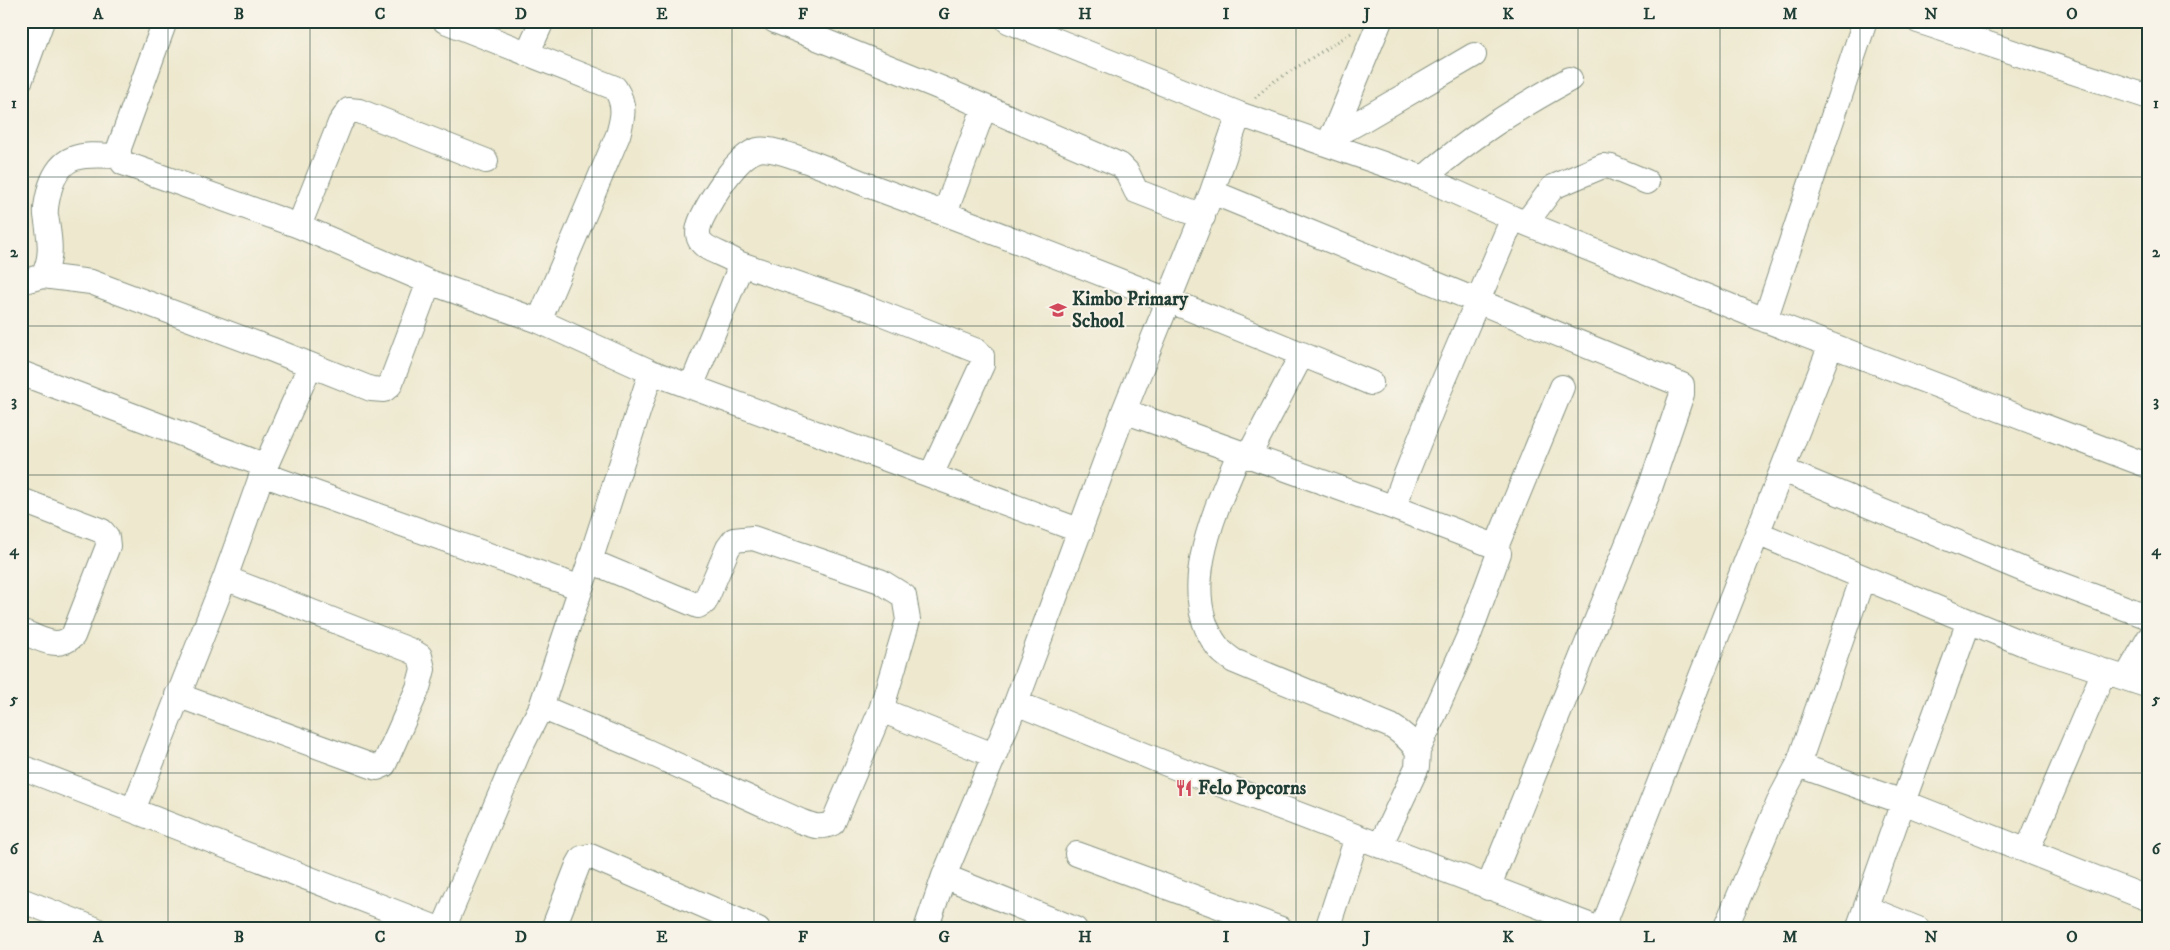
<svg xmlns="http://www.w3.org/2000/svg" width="2170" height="950" font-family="'IM FELL DW Pica',serif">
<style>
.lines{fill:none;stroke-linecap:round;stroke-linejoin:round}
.minor-casing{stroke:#869281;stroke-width:26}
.path{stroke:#869281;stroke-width:3;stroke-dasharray:1 4;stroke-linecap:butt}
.minor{stroke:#fff;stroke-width:24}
.grid{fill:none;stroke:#1f3d34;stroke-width:1;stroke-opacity:0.55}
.labels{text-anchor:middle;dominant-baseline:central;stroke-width:4;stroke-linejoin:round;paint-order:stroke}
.poi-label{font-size:19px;font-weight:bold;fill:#1f3d34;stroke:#f7f3e8;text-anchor:start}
.neatline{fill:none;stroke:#1f3d34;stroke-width:2}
.grid-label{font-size:16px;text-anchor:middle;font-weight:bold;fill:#1f3d34}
</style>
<rect width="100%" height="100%" fill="#f7f3e8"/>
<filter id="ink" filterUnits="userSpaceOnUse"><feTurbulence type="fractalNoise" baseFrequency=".02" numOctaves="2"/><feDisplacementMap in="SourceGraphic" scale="10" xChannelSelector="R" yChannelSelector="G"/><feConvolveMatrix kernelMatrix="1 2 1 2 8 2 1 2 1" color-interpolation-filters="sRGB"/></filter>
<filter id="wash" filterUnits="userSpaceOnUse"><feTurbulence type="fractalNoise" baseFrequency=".0096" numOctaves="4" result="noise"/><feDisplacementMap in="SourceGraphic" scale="20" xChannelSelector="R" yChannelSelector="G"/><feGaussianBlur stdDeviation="1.12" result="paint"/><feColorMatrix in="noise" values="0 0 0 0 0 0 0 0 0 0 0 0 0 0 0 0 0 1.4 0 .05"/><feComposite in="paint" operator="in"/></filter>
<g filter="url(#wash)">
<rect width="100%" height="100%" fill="#ede8ce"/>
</g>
<g filter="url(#ink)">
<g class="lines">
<!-- minor casing -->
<g class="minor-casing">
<path id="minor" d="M165,21L119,148V156L123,163L299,226L429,282L539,321L651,372L1081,531
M445,21L615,88C626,105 623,117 618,135L539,321
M775,21L948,91L1120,165L1127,172L1136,191L1203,217
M1008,21L1239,114L1424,178L1513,218L1765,320L2149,466
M1918,21L2149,97
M527,54L542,21
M21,79L42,21
M1333,133L1343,131L1361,121L1474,55
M1330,142L1380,21
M1424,178C1469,138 1517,108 1570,79
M1212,192L1682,385V394L1650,488L1488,888
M945,213L984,108
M1526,223L1553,187L1603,166L1611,167L1647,182
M299,226L340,123L349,110L359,111L486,161
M738,263L873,310L977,351L982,356V365L931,475
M43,276L91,282L273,350L371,389L384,390L390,385L429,282
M21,282L43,276C54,255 49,237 46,215C45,206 48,197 50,188C62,150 86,155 119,156
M1765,320L1865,21
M21,373L266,466
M691,387L737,275L738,263C718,249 687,250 702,218C711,199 737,155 758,150C776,145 849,178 870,186C1039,248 1206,314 1371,383
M1124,411L1395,508
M1239,454C1216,509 1176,591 1217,646C1221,652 1228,657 1234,661L1391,726C1403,733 1410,740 1418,751L1417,767L1380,846
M1248,457L1302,354
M1783,470L2031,573L2149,617
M262,474L581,588
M21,500L102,531L107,537L108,546L73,636C57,651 39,638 21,631
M1757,533L2031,647L2149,686
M1496,547L1562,387
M590,561L651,372
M1969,621L1903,802L2149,899
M2126,678L2149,638
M177,695L377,768L384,765L418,688L423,669L420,656L412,651L225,578
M1016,703L1167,764L1599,929
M881,710L993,755
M1418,751L1468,638L1499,553L1492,545L1395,508L1401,487L1438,394L1513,218
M21,767L439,929
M133,810L225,578L262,474L310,366
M2027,851L2104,671
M1077,854L1281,929
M944,876L1075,929
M21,900L95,929
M1866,908L1918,929
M443,929L518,753L541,707L590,561L698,606L705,602L728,548L734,540L753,538L880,581L904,596L908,620L881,710L833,823C820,829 813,826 800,821L644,750L541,707
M553,929L578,865L582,858L590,856L758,929
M926,929L944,876L1016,703L1124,411L1212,192L1239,114
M1327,929L1357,837
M1602,929L1831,345
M1725,929L1781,797L1798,765
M1858,929L1903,802L1798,765L1863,577"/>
</g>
<!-- path -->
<path class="path" d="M1255,98L1270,84L1353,32"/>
<!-- minor -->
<use href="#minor" class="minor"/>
</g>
</g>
<!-- grid -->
<path class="grid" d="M168,21V929M310,21V929M450,21V929M592,21V929M732,21V929M874,21V929M1014,21V929M1156,21V929M1296,21V929M1438,21V929M1578,21V929M1720,21V929M1860,21V929M2002,21V929M21,177H2149M21,326H2149M21,475H2149M21,624H2149M21,773H2149"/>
<!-- icons -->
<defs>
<g id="school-bare" transform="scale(1.35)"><path d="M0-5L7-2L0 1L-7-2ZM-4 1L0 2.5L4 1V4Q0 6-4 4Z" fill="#d1495b" stroke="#f7f3e8" stroke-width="2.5" paint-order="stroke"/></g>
<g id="restaurant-bare" transform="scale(1.35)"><path d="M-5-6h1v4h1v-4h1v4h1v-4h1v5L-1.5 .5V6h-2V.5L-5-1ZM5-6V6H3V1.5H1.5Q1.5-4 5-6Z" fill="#d1495b" stroke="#f7f3e8" stroke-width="2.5" paint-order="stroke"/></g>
</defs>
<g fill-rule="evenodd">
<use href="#school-bare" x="1058" y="310"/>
<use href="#restaurant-bare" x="1184" y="788"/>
</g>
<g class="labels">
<!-- poi labels -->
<g class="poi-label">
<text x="1072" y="299">Kimbo Primary<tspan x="1072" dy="22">School</tspan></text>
<text x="1198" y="788">Felo Popcorns</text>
</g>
</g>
<!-- margin -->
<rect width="2170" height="950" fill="none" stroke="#f7f3e8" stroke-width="55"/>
<rect x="28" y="28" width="2114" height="894" class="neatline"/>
<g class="grid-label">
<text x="98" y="19">A</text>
<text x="239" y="19">B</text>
<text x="380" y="19">C</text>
<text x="521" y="19">D</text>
<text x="662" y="19">E</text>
<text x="803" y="19">F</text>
<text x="944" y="19">G</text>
<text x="1085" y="19">H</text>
<text x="1226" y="19">I</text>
<text x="1367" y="19">J</text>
<text x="1508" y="19">K</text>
<text x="1649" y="19">L</text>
<text x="1790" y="19">M</text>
<text x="1931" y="19">N</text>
<text x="2072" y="19">O</text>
<text x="14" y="108">1</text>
<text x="2156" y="108">1</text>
<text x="14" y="257">2</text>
<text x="2156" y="257">2</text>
<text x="14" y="406">3</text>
<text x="2156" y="406">3</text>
<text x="14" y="555">4</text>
<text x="2156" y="555">4</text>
<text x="14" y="704">5</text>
<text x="2156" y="704">5</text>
<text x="14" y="854">6</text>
<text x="2156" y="854">6</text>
<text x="98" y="942">A</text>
<text x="239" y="942">B</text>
<text x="380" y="942">C</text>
<text x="521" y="942">D</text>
<text x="662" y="942">E</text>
<text x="803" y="942">F</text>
<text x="944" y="942">G</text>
<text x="1085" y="942">H</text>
<text x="1226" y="942">I</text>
<text x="1367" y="942">J</text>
<text x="1508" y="942">K</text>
<text x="1649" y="942">L</text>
<text x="1790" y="942">M</text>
<text x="1931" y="942">N</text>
<text x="2072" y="942">O</text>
</g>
</svg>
